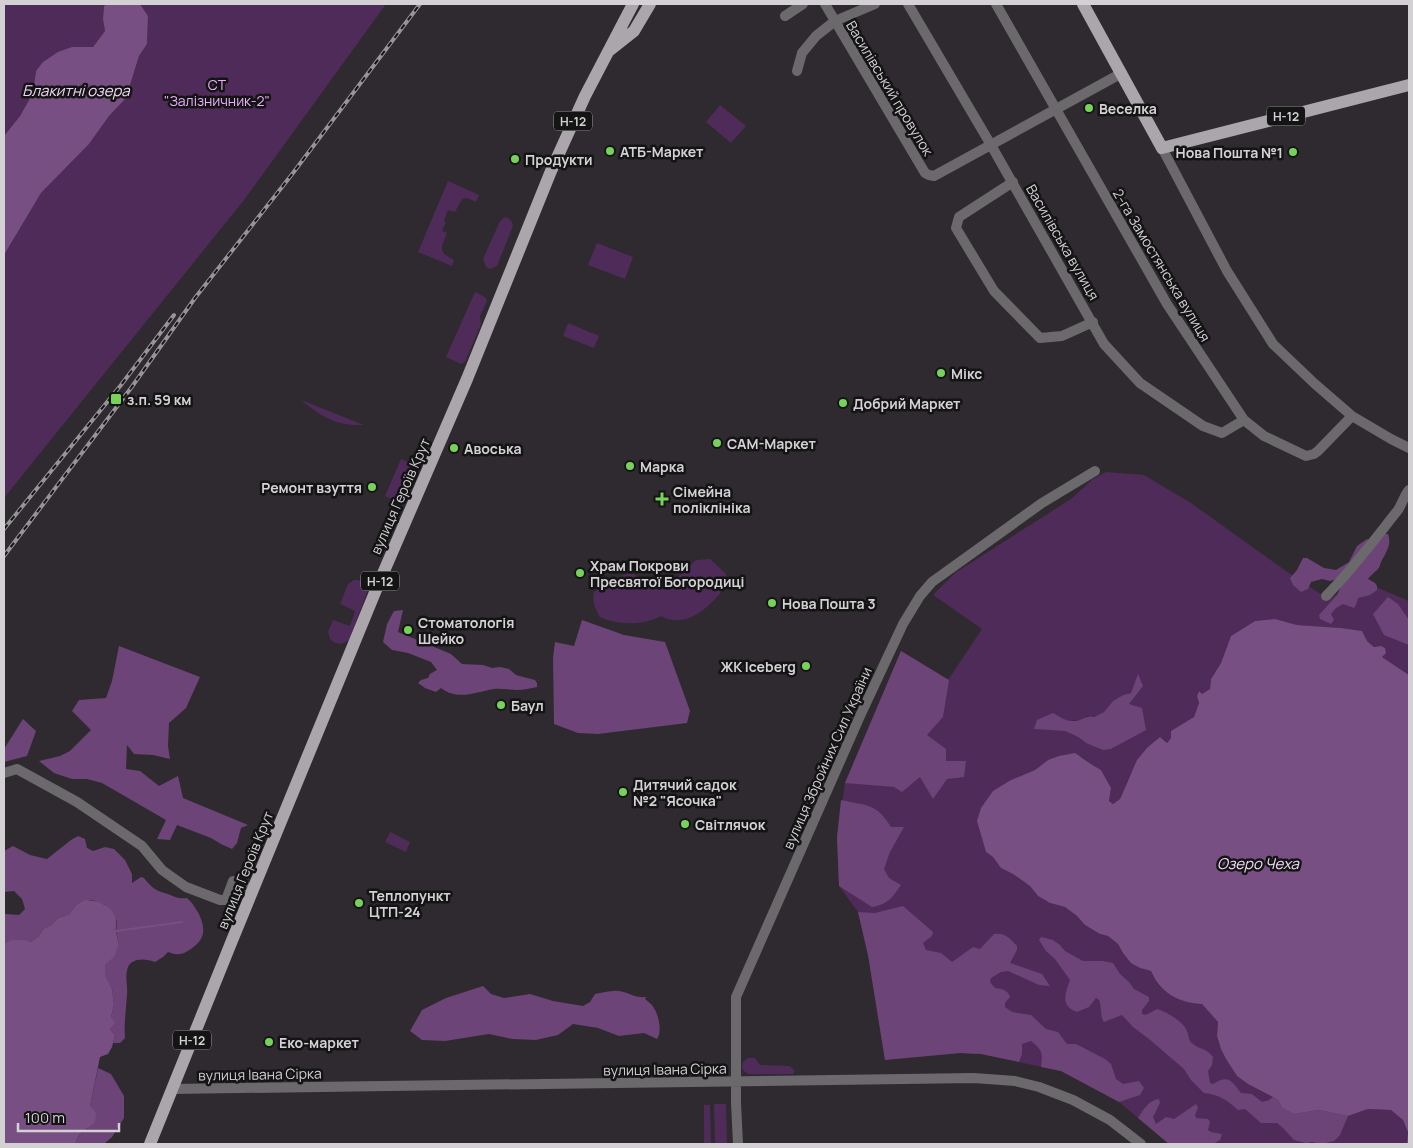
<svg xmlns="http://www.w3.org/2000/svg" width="1413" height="1148" font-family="Manrope,sans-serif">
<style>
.green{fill:#4f2b59;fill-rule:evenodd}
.forest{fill:#6c4477}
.water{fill:#784f83}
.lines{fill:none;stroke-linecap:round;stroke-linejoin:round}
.stream{stroke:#784f83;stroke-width:2}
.minor{stroke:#6b696b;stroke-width:10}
.major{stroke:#aaa6ab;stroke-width:12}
.rail-casing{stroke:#979498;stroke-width:4}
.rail{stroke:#151415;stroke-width:2;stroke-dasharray:5.5;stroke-linecap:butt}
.poi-dot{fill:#77d259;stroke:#151415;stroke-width:2}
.labels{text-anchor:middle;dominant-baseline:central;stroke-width:5;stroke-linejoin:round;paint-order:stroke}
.shield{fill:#151415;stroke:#9a989b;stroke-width:1}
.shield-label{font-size:12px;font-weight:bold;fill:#d3d1d4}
.park-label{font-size:14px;fill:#ebaffc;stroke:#151415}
.street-label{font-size:14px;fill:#d3d1d4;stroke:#151415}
.poi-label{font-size:14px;font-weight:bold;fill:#d3d1d4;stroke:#151415;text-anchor:start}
.water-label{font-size:15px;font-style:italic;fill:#f1d8f8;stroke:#151415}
</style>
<rect width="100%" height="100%" fill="#2e2a2f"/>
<!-- green -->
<path class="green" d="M4,4H107L104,6L103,19L105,31L93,47L83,48L36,71L33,93L20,116L4,136Z
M140,4H386L244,200L4,498V255L41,193L89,144L109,116L126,98L139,56L147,44L148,16Z
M720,105L746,126L731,143L706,122Z
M448,181L479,195L476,202L467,198L462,199L455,212L448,210L444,221L446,222L442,231L447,233C441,249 437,251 454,260L452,266L418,252Z
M505,217C511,219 512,221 513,226L497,266L490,269L486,267L483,259L500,221Z
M597,243L633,257L625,279L588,265Z
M476,292L486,298L487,301L480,316L481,324L465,362L461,364L446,357L474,294Z
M568,323L599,336L594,348L563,336Z
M301,400L364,425C336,426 322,417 301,400Z
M401,459L413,464L416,469L403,499L397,501L385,496Z
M1106,472L1144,475L1191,503L1286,571L1328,599L1362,581L1409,601V675L1382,657L1381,646L1375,647L1367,641L1362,631L1341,628L1297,625L1275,619L1255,621L1231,636L1221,663L1211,679L1210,689L1202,694L1199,691L1197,696L1199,703L1194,717L1172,731L1171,738L1167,743L1160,737L1130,775L1120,799L1113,804L1109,801L1111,788L1101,770L1091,764L1082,757L1048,760L1035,770L1011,780L982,837L986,852L993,857L1001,868L1013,874L1030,886L1038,896L1050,903L1065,907L1077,916L1085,925L1100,934L1108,936L1118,944L1123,953L1140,968L1151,971C1159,993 1179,1003 1202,1004L1218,1022L1217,1036L1221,1049L1226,1059L1237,1076L1248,1084L1273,1097L1348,1116L1368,1109L1391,1110L1403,1120L1408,1132L1407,1144H1169L1119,1102L1061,1071L981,1054L960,1053L885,1060L868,955L858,912L839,886L837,837L845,783L901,651L948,680L982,629L933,595L955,573L1071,499L1093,479ZM1138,675L1129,704L1128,739L1112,749L1086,743L1078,737L1065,731L1066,721L1080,720L1088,716L1094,717L1104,712L1113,701L1123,695L1131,693Z
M710,559L726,574L727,585C713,602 696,623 672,620C668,620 664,617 661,616C643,626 618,625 600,617C595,608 592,602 594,592C601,587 620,574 628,574C634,573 641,578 646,581C670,591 679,575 696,560Z
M354,580C363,580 365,582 368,590L349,640L342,644L335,643L330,639L328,632L333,620L350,626L355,611L340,604L348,584Z
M390,832L410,842L406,852L385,842Z
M748,1058H755L760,1065L790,1066L795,1071L793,1074H748C740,1070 740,1062 748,1058Z
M714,1104H726L727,1144H715Z
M704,1105H710L711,1144H704Z"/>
<!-- forest -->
<path class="forest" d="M1384,534H1388C1392,545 1386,552 1381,562C1380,565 1380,567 1377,570C1374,573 1371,575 1368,579L1375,583L1377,586V590L1370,595L1358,598L1356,605L1354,608L1343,604L1336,608L1331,614L1334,620L1331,624L1320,619L1319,615L1337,595L1342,584L1337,579L1330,581L1322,579L1311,582L1308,589L1301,592L1293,585L1290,578L1297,570L1303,558H1307L1324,568L1336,570L1349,562L1357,546L1367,539L1371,541Z
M1388,597L1398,604L1409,620V645L1384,635L1373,614Z
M403,610L398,632L451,654L462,664L483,665L492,668L500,667L509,669L516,675L535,680L537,683V687C530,688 524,690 517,690C510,690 501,688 494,689C475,692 458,701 441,688L436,692L425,688L418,683L421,680L428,678L430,674L437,670L431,662L408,653L392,650L383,642L387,624L394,611Z
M582,620L624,635L665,642L690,711L687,723L598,734L578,733L554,724L553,658L555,642L574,646Z
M119,646L200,677L186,708L169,723L168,746L170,759L153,755L134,754L127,745L126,769L140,771L159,786L178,776L183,798L248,825L241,828L237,843L232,849L221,844L211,838L177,825L170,840L157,839L166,820L102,783L87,779H72L54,773L39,761L60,756L70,751L91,730L72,711L79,700L106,698L112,681Z
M901,651L949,680L943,717L927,735L946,749V761H966L964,777L947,779L933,799L920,777L902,792L894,787L845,783Z
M1138,674L1143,686L1129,704L1142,708L1146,730L1111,749L1103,750L1086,743L1078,737L1065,731L1034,729L1037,720L1053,713C1063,719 1071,724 1082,719C1087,717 1088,716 1094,717L1104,712L1113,701L1123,695L1131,693Z
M23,719L36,731L27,756L4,762V749Z
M841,800C868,806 876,803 891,827H904L890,852L884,869L889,878L901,885C892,898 888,904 872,907L839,886L837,837Z
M78,836L85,839L87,848L93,851L105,847L114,849L125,860L132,874V883L141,877L144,878C152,888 156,891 168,894C176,897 177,899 187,898C193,903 195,908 199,914C206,930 205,939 191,949C187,951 184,954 180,954C176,955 171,953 168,952L163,957L155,962C145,958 129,957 127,971C125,978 128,987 127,995C126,1009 124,1023 125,1038L120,1043H113L115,1035L110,1029L111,1017L114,1005L112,989L104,976L105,965L114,956L119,945L116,931L117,921L105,905L92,900H84L76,905L69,914L58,918L51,925L43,929L39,936L31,942C21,938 13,939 4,944V913L6,914L19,915L25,909L22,899L14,891L4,892V851L13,846L30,855L47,859L71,840Z
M903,906L933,932L932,936L923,943L926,950L941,953L952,962L973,947L980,949L994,934C1006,933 1009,938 1017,946V950L1010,963L1042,974L1050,986L1039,985L1008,971L1001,972L991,978L990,982L995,988C1002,989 1007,989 1010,997L1005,1003V1007L1012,1012L1031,1015L1046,1029L1058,1032L1067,1044H1076L1105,1059L1111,1064L1116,1079L1123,1084L1139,1081L1144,1088L1140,1095L1119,1102L1061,1071L1041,1067C1043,1052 1042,1050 1031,1041L1022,1044V1054L1019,1062L981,1054L960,1053L885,1060L868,955L858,912L875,913Z
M1041,937L1053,940L1060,945L1065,951L1083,961H1103L1113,963L1120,974L1129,982L1134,989L1149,997V1001L1142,1010V1014L1146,1015L1157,1009C1165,1011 1182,1021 1186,1029C1189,1034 1188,1041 1193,1044C1200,1050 1205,1047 1213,1057L1212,1065L1208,1071L1210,1083L1213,1084C1228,1074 1232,1081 1241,1093L1252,1094L1262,1102L1269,1100L1273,1097L1278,1100L1282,1108L1294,1114L1319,1110L1348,1116L1340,1135L1334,1141L1322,1144L1312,1142L1306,1143L1294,1140L1283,1128L1277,1123H1261L1245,1109L1238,1110C1226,1099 1219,1095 1204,1093L1191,1080L1184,1069L1149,1039L1133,1027L1122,1015L1104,1022C1100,1017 1102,1007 1099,1000L1096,998L1089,1007L1077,1012C1060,1006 1065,994 1070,980L1055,959L1046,951L1039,940Z
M483,986L491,994L504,998L530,994L553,1001L583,1006L590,1002L595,994C602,993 611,990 619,991C631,993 634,998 646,997L645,999C647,1001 649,1002 651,1004C658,1011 663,1031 657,1039L644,1033L619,1036L598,1028L573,1024L558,1035L536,1040L512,1039L489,1034L445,1041L422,1040L410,1031L422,1010L446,998Z
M98,1068L111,1074L124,1096V1118L112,1137L104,1144H75L79,1135L88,1128L90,1106Z
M1159,1099L1160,1103L1153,1117L1156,1124L1166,1117L1174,1119L1196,1104L1198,1108L1195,1115L1196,1118L1208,1119L1210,1122L1208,1130L1211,1132L1222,1134L1220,1140L1213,1144H1169L1138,1118C1143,1110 1149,1100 1159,1099Z"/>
<!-- water -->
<path class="water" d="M107,4H140L148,16L147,44L139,56L126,98L109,116L89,144L41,193L4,255V136L20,116L33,93L36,71L43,62L58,52L72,47H93L105,31L103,19L104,6Z
M1275,619L1297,625L1341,628L1362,631L1367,641L1374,647L1381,646L1385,648L1386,653L1382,657L1409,675V1144H1407L1408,1132L1403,1120L1391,1110L1368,1109L1348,1116L1319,1110L1294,1114L1282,1108L1278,1100L1273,1097L1248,1084L1237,1076L1226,1059L1221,1049L1217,1036L1218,1022L1202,1004C1179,1003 1160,993 1151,971L1140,968L1131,963L1123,953L1118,944L1108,936L1100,934L1085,925L1077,916L1065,907L1050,903L1038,896L1030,886L1013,874L1001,868L993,857L986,852L977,821L981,808L993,791L1011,780L1035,770L1048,760L1059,756L1075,753L1091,764L1101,770L1111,788L1109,801L1113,804L1120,799L1137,760L1147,748L1160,737L1167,743L1171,738V731L1194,717L1199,703L1197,696L1199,691L1202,694L1210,689L1211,679L1221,663L1231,636L1255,621Z
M84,900C97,900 113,905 116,920C117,924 115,928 116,932C117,936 118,941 119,945L114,957L105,965V976L112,989L114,1005L111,1017L115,1023L110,1029L115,1035L112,1047L108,1054L100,1057L90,1106L96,1113L95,1122L79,1135L75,1144H4V944C11,938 23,938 31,942L39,936L43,929L51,925L58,918L69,914L76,905Z"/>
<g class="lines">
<!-- stream -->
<path class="stream" d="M116,931L182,922"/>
<!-- minor -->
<path class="minor" d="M825,4L925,173L929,175L934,176L1122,73
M908,4L991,145L1104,344L1140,383L1203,426L1222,433L1244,420
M996,4L1167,304L1244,420L1264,436L1306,456L1314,454L1318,451L1352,416
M785,16L803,4
M797,71L802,53L816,36L835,21L875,4
M1162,148L1227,271L1273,344L1315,384L1352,416L1391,439L1409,448
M1013,182L959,217L956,228L994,291L1040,338L1062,336L1093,322
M1326,596C1352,570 1375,539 1398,510C1402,504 1404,496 1409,490
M4,773L17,769L77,802L142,846L162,870L186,887L220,900H226L233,881L253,889
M172,1089L974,1078L1015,1081L1039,1087L1073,1100L1110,1120L1141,1144
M738,1144L736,1103V997L860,716L903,624L920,596L932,582L1042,503L1095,471"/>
<!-- major -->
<path class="major" d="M1083,4L1162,148L1409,85
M610,50L634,31L650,4
M150,1144L231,943L378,585L467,379L551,171L585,96L633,4"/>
<!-- rail casing -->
<g class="rail-casing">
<path id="rail" d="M4,529L121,385L174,315
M4,556L131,388L195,298L293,173L420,4"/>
</g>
<!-- rail -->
<use href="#rail" class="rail"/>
</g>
<!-- markers -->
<g class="poi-dot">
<circle cx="1089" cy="108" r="5"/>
<circle cx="610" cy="151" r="5"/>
<circle cx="1293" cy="152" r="5"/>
<circle cx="515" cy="159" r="5"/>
<circle cx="941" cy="373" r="5"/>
<rect x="110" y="393" width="12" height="12" rx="2.5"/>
<circle cx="843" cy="403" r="5"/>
<circle cx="717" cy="443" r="5"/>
<circle cx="454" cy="448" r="5"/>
<circle cx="630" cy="466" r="5"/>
<circle cx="372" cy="487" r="5"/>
<path d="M659.5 491.5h5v5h5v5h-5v5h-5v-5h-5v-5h5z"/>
<circle cx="580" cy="573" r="5"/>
<circle cx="772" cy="603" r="5"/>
<circle cx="408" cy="630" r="5"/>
<circle cx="806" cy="666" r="5"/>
<circle cx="501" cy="705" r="5"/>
<circle cx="623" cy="792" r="5"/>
<circle cx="685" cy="824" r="5"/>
<circle cx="359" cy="903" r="5"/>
<circle cx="269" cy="1042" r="5"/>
</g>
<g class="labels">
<!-- shield labels -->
<g class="shield">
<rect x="1267" y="106.5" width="38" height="19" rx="4"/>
<rect x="554" y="111.5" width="38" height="19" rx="4"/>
<rect x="361" y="571.5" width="38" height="19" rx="4"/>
<rect x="173" y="1030.5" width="38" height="19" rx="4"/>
</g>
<g class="shield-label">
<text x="1286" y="116">Н-12</text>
<text x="573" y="121">Н-12</text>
<text x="380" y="581">Н-12</text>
<text x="192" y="1040">Н-12</text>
</g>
<!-- park labels -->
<g class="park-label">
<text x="217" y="84">СТ<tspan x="217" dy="16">"Залізничник-2"</tspan></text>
</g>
<!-- street labels -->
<g class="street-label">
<text transform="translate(890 88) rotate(59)">Василівський провулок</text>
<text transform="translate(1063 242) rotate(60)">Василівська вулиця</text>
<text transform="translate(1162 265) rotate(59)">2-га Замостянська вулиця</text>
<text transform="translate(400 496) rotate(-66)">вулиця Героїв Крут</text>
<text transform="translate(827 758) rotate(-66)">вулиця Збройних Сил України</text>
<text transform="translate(245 870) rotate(-68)">вулиця Героїв Крут</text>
<text transform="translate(665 1069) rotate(-1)">вулиця Івана Сірка</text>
<text transform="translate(260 1074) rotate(-1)">вулиця Івана Сірка</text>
</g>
<!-- poi labels -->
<g class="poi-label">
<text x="1099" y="108">Веселка</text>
<text x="620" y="151">АТБ-Маркет</text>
<text x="1283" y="152" text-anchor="end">Нова Пошта №1</text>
<text x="525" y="159">Продукти</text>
<text x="951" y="373">Мікс</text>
<text x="127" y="399">з.п. 59 км</text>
<text x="853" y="403">Добрий Маркет</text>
<text x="727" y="443">САМ-Маркет</text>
<text x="464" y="448">Авоська</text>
<text x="640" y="466">Марка</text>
<text x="362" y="487" text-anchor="end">Ремонт взуття</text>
<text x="673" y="491">Сімейна<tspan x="673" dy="16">поліклініка</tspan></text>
<text x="590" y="565">Храм Покрови<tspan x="590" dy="16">Пресвятої Богородиці</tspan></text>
<text x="782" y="603">Нова Пошта 3</text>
<text x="418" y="622">Стоматологія<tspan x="418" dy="16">Шейко</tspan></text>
<text x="796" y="666" text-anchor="end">ЖК Iceberg</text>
<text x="511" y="705">Баул</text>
<text x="633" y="784">Дитячий садок<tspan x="633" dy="16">№2 "Ясочка"</tspan></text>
<text x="695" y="824">Світлячок</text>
<text x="369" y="895">Теплопункт<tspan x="369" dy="16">ЦТП-24</tspan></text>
<text x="279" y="1042">Еко-маркет</text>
</g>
<!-- water labels -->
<g class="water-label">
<text x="76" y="90">Блакитні озера</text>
<text x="1258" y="863">Озеро Чеха</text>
</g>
</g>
<!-- border -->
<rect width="1413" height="1148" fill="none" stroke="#d3d1d4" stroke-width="10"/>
<!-- scale -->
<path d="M18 1123v8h101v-8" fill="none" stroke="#d3d1d4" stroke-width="2.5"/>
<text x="25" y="1123" font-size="15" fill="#d3d1d4" stroke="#151415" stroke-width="4" paint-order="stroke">100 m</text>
</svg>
